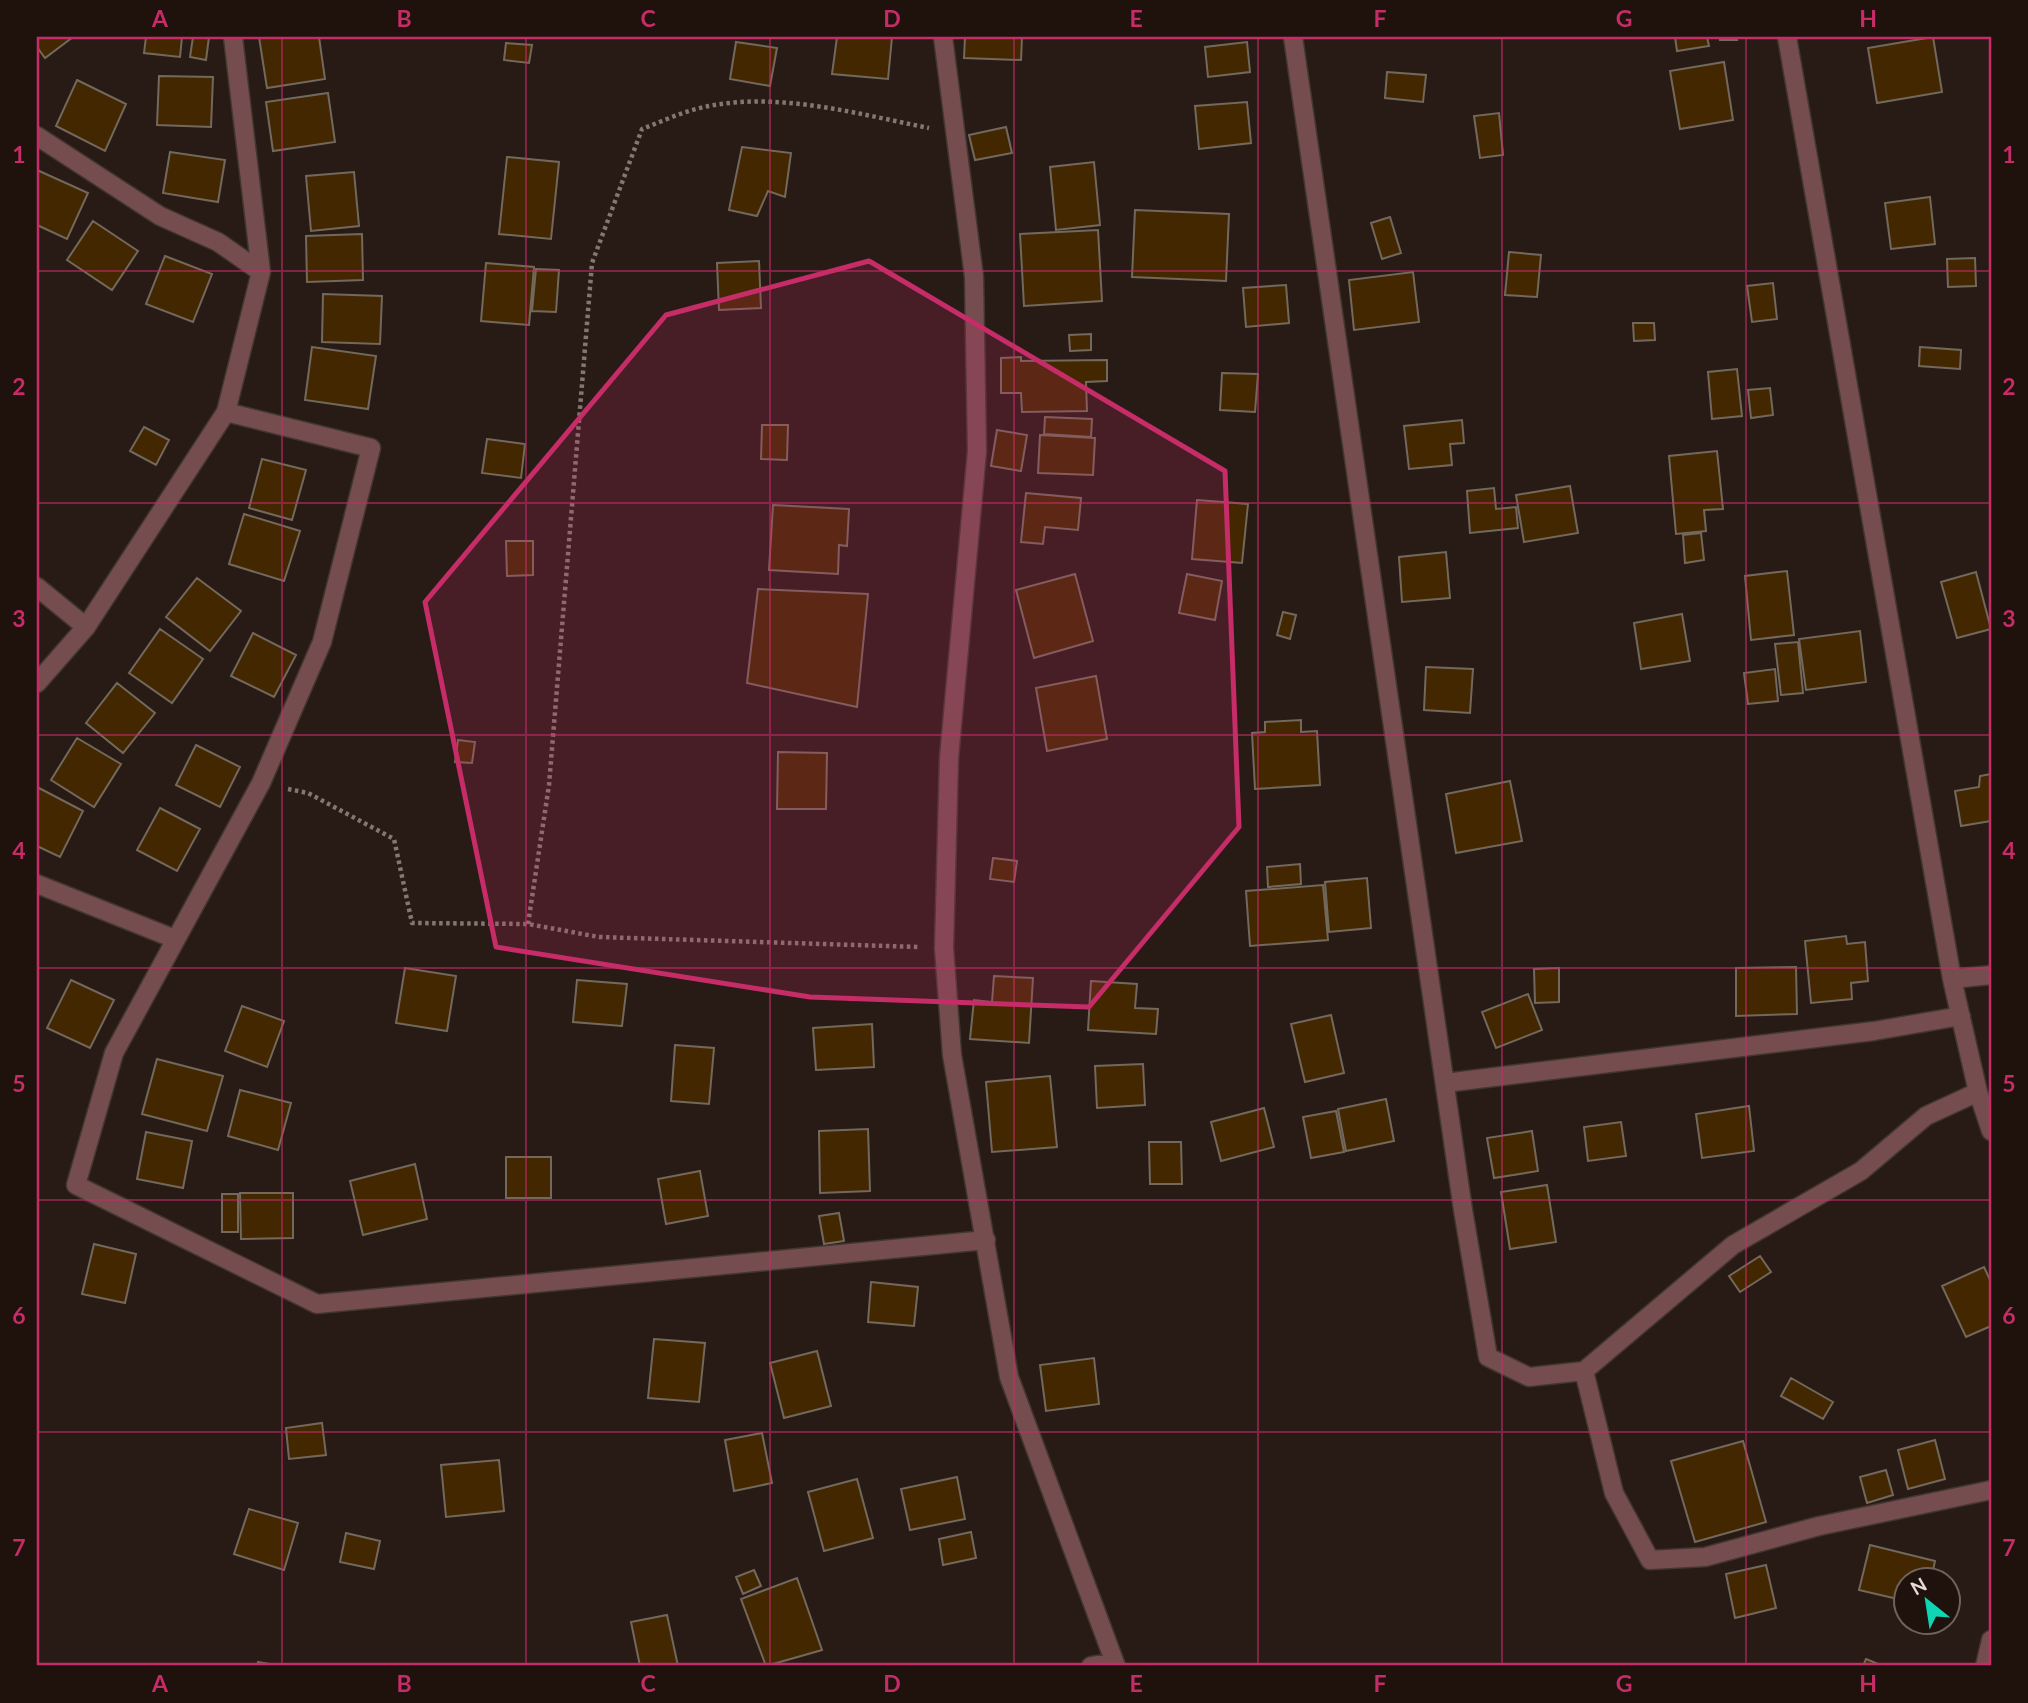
<svg xmlns="http://www.w3.org/2000/svg" width="2028" height="1703" font-family="Lato,sans-serif">
<style>
.building{fill:#422700;stroke:#73685c;stroke-width:2}
.lines{fill:none;stroke-linecap:round;stroke-linejoin:round}
.minor-casing{stroke:#423631;stroke-width:21}
.path{stroke:#837773;stroke-width:4.5;stroke-dasharray:3.5 3.5;stroke-linecap:butt}
.minor{stroke:#764d4e;stroke-width:18}
.marked{fill:#c62c67;fill-opacity:0.2;stroke:#c62c67;stroke-width:5;stroke-linejoin:round}
.grid{fill:none;stroke:#c62c67;stroke-width:2;stroke-opacity:0.55}
.neatline{fill:none;stroke:#c62c67;stroke-width:2.5}
.grid-label{font-size:23px;text-anchor:middle;font-weight:bold;fill:#c62c67}
</style>
<rect width="100%" height="100%" fill="#281b16"/>
<!-- building -->
<path class="building" d="M37,37H73L45,58L37,47Z
M146,37H182L180,57L144,53Z
M193,37H209L206,60L190,57Z
M259,37H319L325,79L267,88Z
M837,37H892L888,79L832,74Z
M965,37H1022L1021,60L964,58Z
M1675,37H1707L1709,46L1677,51Z
M1720,37H1736L1737,40H1720Z
M1933,37L1942,92L1877,103L1868,48Z
M736,42L777,48L770,86L730,79Z
M1247,42L1250,72L1208,77L1205,47Z
M506,43L532,45L529,63L504,60Z
M1724,62L1733,120L1680,129L1670,71Z
M1387,72L1426,75L1423,102L1385,98Z
M159,76L213,77L211,127L157,125Z
M77,80L126,104L105,151L56,126Z
M328,93L335,142L273,151L266,102Z
M1247,102L1251,143L1199,149L1195,106Z
M1499,113L1503,155L1480,158L1474,116Z
M1006,127L1012,153L975,160L969,135Z
M742,147L791,153L785,197L768,191L757,216L729,210Z
M170,152L225,160L218,202L163,193Z
M507,157L559,162L551,239L499,234Z
M1094,162L1100,225L1056,230L1050,167Z
M37,170L88,193L67,239L37,225Z
M354,172L359,226L311,231L306,176Z
M1930,197L1935,244L1891,249L1885,203Z
M1135,210L1229,214L1226,281L1132,277Z
M1390,217L1401,253L1382,259L1371,223Z
M93,221L138,251L112,290L67,260Z
M1098,230L1102,301L1024,306L1020,234Z
M362,234L363,280L307,282L306,236Z
M1509,252L1541,255L1537,297L1505,295Z
M165,256L212,274L193,322L146,304Z
M1975,258L1976,286L1948,287L1947,259Z
M759,261L761,308L719,310L717,263Z
M486,263L534,267L529,325L481,321Z
M536,269L559,270L556,312L532,311Z
M1413,272L1419,322L1354,330L1349,280Z
M1773,283L1777,319L1752,322L1747,286Z
M1286,285L1289,323L1246,327L1243,288Z
M323,294L382,296L380,344L322,342Z
M1633,323H1654L1655,340L1634,341Z
M1091,334V350L1070,351L1069,335Z
M312,347L376,356L368,409L305,400Z
M1920,347L1961,350L1960,369L1919,366Z
M1021,357V361L1107,360V381L1086,382L1087,411L1022,412L1021,393H1001V358Z
M1737,369L1742,416L1712,419L1708,372Z
M1222,373L1258,374L1255,412L1220,410Z
M1770,388L1773,415L1751,418L1748,390Z
M1045,417L1092,419L1091,437L1044,434Z
M1462,420L1464,443L1450,444L1452,465L1409,469L1404,426Z
M762,425H788L787,460L761,459Z
M144,427L169,440L156,465L130,451Z
M997,430L1027,435L1021,471L991,466Z
M1040,435L1095,438L1093,475L1038,473Z
M487,439L525,444L521,478L482,473Z
M1717,451L1723,509L1704,510L1706,531L1676,534L1669,456Z
M262,459L306,470L292,520L249,508Z
M1570,486L1578,533L1524,542L1516,495Z
M1494,488L1496,509L1516,507L1518,528L1470,533L1467,491Z
M1026,493L1081,498L1078,530L1045,527L1043,544L1021,542Z
M1197,500L1248,504L1242,563L1192,559Z
M773,505L849,509L847,546L839,545L838,574L769,570Z
M244,514L300,531L284,581L229,564Z
M1701,533L1704,560L1685,563L1683,535Z
M506,541H533V575L507,576Z
M1446,552L1450,598L1402,602L1399,557Z
M1787,571L1794,635L1751,640L1745,576Z
M1976,572L1991,629L1957,638L1941,582Z
M1075,574L1093,641L1034,658L1016,590Z
M1187,574L1222,581L1215,620L1179,613Z
M197,578L241,611L210,651L166,617Z
M758,589L868,594L857,707L747,683Z
M1283,612L1296,615L1290,639L1277,635Z
M1682,614L1690,661L1641,669L1634,623Z
M160,629L203,659L172,703L129,673Z
M1860,631L1866,682L1806,690L1799,639Z
M253,633L296,655L274,697L231,676Z
M1798,642L1803,693L1781,695L1775,644Z
M1426,667L1473,669L1470,713L1424,710Z
M1775,669L1778,701L1748,704L1744,673Z
M1096,676L1107,739L1047,751L1036,688Z
M117,683L155,713L123,753L86,723Z
M1301,720V732L1317,731L1320,785L1255,789L1252,733L1265,732V722Z
M77,738L121,764L94,807L51,780Z
M458,740L475,742L472,763L455,762Z
M196,745L240,767L220,807L176,785Z
M778,752L827,753L826,809H777Z
M1991,774V821L1961,826L1955,791L1979,787L1980,776Z
M1510,781L1522,841L1456,853L1446,794Z
M37,787L83,811L60,857L37,846Z
M160,808L200,829L177,871L137,850Z
M993,858L1017,861L1014,882L990,879Z
M1300,864L1301,884L1268,887L1267,867Z
M1367,878L1371,928L1329,932L1325,882Z
M1323,885L1328,940L1250,946L1246,891Z
M1846,936L1847,944L1865,942L1868,981L1851,983L1852,999L1811,1003L1805,941Z
M1796,967L1797,1014L1736,1016V968Z
M405,968L456,976L447,1031L396,1023Z
M1559,968V1002L1535,1003L1534,969Z
M994,976L1033,978L1029,1043L970,1039L974,1000L992,1002Z
M71,980L114,1000L90,1048L47,1028Z
M577,980L627,984L622,1026L573,1022Z
M1091,981L1137,984L1135,1008L1158,1009L1156,1034L1088,1030Z
M1528,994L1542,1030L1496,1048L1482,1012Z
M242,1006L284,1021L267,1067L225,1051Z
M1331,1015L1344,1073L1305,1082L1291,1024Z
M872,1024L874,1067L816,1070L813,1028Z
M675,1045L714,1048L709,1104L671,1101Z
M157,1059L223,1076L207,1131L142,1114Z
M1143,1064L1145,1105L1097,1108L1095,1066Z
M1050,1076L1057,1147L992,1152L986,1082Z
M240,1090L291,1103L278,1150L228,1136Z
M1386,1099L1394,1141L1346,1151L1338,1109Z
M1749,1106L1754,1151L1702,1158L1696,1114Z
M1264,1108L1274,1147L1221,1161L1211,1122Z
M1336,1111L1344,1152L1311,1158L1303,1117Z
M1621,1122L1626,1156L1588,1161L1584,1127Z
M868,1129L870,1191L820,1193L819,1131Z
M1532,1131L1538,1171L1494,1178L1487,1138Z
M146,1132L192,1141L183,1188L137,1179Z
M1149,1142H1181L1182,1184H1150Z
M506,1157H551V1198H506Z
M415,1164L427,1219L363,1235L350,1181Z
M700,1171L708,1216L666,1224L658,1179Z
M1547,1185L1556,1242L1510,1249L1501,1192Z
M240,1193H293V1238L241,1239Z
M222,1194H238V1232H222Z
M839,1213L844,1241L824,1244L819,1216Z
M94,1244L136,1254L125,1303L82,1294Z
M1760,1256L1771,1272L1740,1292L1729,1276Z
M1984,1267L1991,1282V1326L1966,1337L1942,1286Z
M871,1282L918,1287L914,1326L868,1322Z
M654,1339L705,1343L699,1402L648,1398Z
M817,1351L831,1406L784,1418L770,1363Z
M1094,1358L1099,1404L1046,1411L1040,1365Z
M1791,1378L1833,1402L1823,1419L1781,1396Z
M322,1423L326,1455L289,1459L286,1428Z
M762,1433L772,1483L734,1491L725,1440Z
M1935,1440L1945,1479L1908,1489L1898,1450Z
M1743,1441L1766,1522L1695,1542L1671,1461Z
M499,1460L504,1511L446,1517L441,1465Z
M1886,1470L1893,1495L1867,1503L1860,1477Z
M957,1477L965,1519L910,1530L901,1489Z
M857,1479L873,1538L824,1551L808,1492Z
M249,1509L298,1523L284,1570L234,1554Z
M971,1532L976,1558L943,1565L939,1539Z
M346,1533L380,1541L374,1569L340,1562Z
M1870,1545L1935,1561L1931,1580H1906V1601L1859,1590Z
M1766,1565L1776,1608L1735,1618L1726,1574Z
M754,1570L761,1586L743,1594L736,1577Z
M797,1578L822,1650L766,1666L741,1599Z
M667,1615L678,1666H640L631,1622Z
M1866,1659L1883,1666H1863Z
M258,1662L281,1666H257Z"/>
<g class="lines">
<!-- minor casing -->
<g class="minor-casing">
<path id="minor" d="M943,37L974,277L977,451L949,758L944,948L952,1055L1009,1377L1116,1666
M1293,37L1463,1210L1488,1357L1529,1377L1584,1371L1733,1245L1861,1171L1926,1116L1978,1092
M1787,37L1952,979L1978,1092L1991,1131
M37,136L160,216L218,242L261,272
M226,412L371,448L322,642L261,783L114,1053L76,1185L317,1304L986,1240
M37,587L86,627
M37,683L86,627L226,412L261,272L233,37
M37,884L175,939
M1952,979L1991,975
M1445,1083L1874,1031L1961,1016
M1584,1371L1614,1493L1650,1560L1705,1557L1819,1526L1991,1490
M1091,1666L1114,1662
M1985,1666L1991,1640"/>
</g>
<!-- path -->
<path class="path" d="M288,789L308,793L394,839L412,923L528,924L599,937L919,947
M528,924L549,785L592,263L642,129C663,121 686,110 709,106C781,92 858,114 929,128"/>
<!-- minor -->
<use href="#minor" class="minor"/>
</g>
<!-- marked area -->
<path class="marked" d="M869,261L1225,471L1239,827L1089,1007L810,997L496,947L425,602L666,315Z"/>
<!-- grid -->
<path class="grid" d="M282,37V1666M526,37V1666M770,37V1666M1014,37V1666M1258,37V1666M1502,37V1666M1746,37V1666M37,271H1991M37,503H1991M37,735H1991M37,968H1991M37,1200H1991M37,1432H1991"/>
<!-- border -->
<rect width="2028" height="1703" fill="none" stroke="#1f120d" stroke-width="77"/>
<!-- north arrow -->
<g transform="translate(1927 1601) rotate(330)"><circle r="33" fill="#1f120d" stroke="#6e625e" stroke-width="2"/>
<path d="M0-5L12 26L0 18L-12 26Z" fill="#0fd5b4"/>
<text y="-10" font-size="19" font-weight="bold" text-anchor="middle" fill="#e5dbd7">N</text>
</g>
<rect x="38" y="38" width="1952" height="1626" class="neatline"/>
<g class="grid-label">
<text x="160" y="27">A</text>
<text x="404" y="27">B</text>
<text x="648" y="27">C</text>
<text x="892" y="27">D</text>
<text x="1136" y="27">E</text>
<text x="1380" y="27">F</text>
<text x="1624" y="27">G</text>
<text x="1868" y="27">H</text>
<text x="19" y="163">1</text>
<text x="2009" y="163">1</text>
<text x="19" y="395">2</text>
<text x="2009" y="395">2</text>
<text x="19" y="627">3</text>
<text x="2009" y="627">3</text>
<text x="19" y="859">4</text>
<text x="2009" y="859">4</text>
<text x="19" y="1092">5</text>
<text x="2009" y="1092">5</text>
<text x="19" y="1324">6</text>
<text x="2009" y="1324">6</text>
<text x="19" y="1556">7</text>
<text x="2009" y="1556">7</text>
<text x="160" y="1692">A</text>
<text x="404" y="1692">B</text>
<text x="648" y="1692">C</text>
<text x="892" y="1692">D</text>
<text x="1136" y="1692">E</text>
<text x="1380" y="1692">F</text>
<text x="1624" y="1692">G</text>
<text x="1868" y="1692">H</text>
</g>
</svg>
